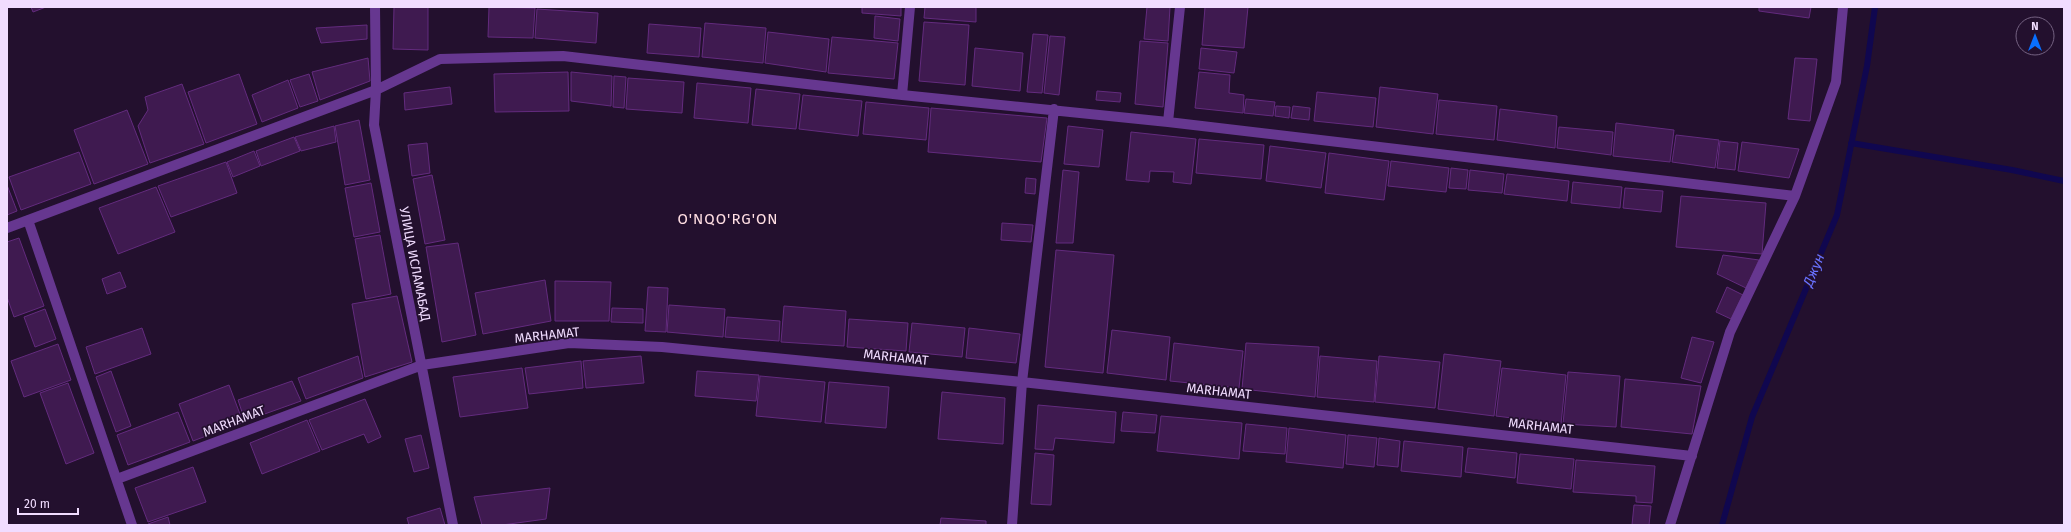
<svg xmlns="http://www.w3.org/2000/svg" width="2071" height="532" font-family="'Fira Sans',sans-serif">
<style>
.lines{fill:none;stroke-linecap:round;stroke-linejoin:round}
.stream{stroke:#10074f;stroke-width:6}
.building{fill:#3f1a50;stroke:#632b7e}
.minor{stroke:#663790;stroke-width:10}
.labels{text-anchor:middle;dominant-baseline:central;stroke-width:3.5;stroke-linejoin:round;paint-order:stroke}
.street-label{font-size:13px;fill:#f1dcff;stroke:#23102e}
.water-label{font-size:14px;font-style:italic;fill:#6a72ff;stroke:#23102e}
.quarter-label{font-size:15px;letter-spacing:1px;fill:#ffdee3;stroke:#23102e}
</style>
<rect width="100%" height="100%" fill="#23102e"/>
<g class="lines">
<!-- stream -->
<path class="stream" d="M1851,143L2012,170L2064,181
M1722,525L1752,417L1837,215L1867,66L1875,7"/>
</g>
<!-- building -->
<path class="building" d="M31,7H46L33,12Z
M394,7H428V50L393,49Z
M489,7L535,8L533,38L488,37Z
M862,7H901V16L862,13Z
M925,7H976V22L924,18Z
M1147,7H1170L1168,41L1144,39Z
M1205,7H1248L1244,48L1202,45Z
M1759,7H1811L1809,18L1759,11Z
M537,9L598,13L596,43L535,38Z
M875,16L900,19L898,41L874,38Z
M924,22L969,25L965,85L919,81Z
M705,23L766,28L763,63L702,57Z
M649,24L701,28L699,57L647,53Z
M367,25V39L321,43L316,28Z
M768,32L829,39L826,72L765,63Z
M1033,34L1048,35L1042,93L1027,92Z
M1050,36L1065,37L1059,95L1044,93Z
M832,37L898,43L894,79L828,73Z
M1140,41L1168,43L1163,107L1135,104Z
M975,48L1023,53L1020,91L972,86Z
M1201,48L1237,52L1234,73L1199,69Z
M368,58L370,81L320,100L312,72Z
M1795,58L1817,59L1810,121L1788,119Z
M568,72L569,111L495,112L494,74Z
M571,72L612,76L611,106L571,101Z
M1199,72L1230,75L1229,93L1244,95L1243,113L1195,108Z
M239,74L257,124L206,143L188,92Z
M309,74L318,101L300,107L290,80Z
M614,76L626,77L624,108L613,107Z
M628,78L684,82L682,113L626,109Z
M288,80L298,108L262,122L252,95Z
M697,83L751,88L748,123L694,118Z
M182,84L204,144L150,163L138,126L148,110L145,97Z
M450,87L452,104L405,110L404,93Z
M1380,87L1438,94L1433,134L1376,127Z
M756,89L800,94L796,129L752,125Z
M1097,91L1121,93L1120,102L1096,100Z
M1317,92L1376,98L1373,127L1314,121Z
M803,95L862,101L858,136L799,129Z
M1246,99L1275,102L1273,116L1244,113Z
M1439,100L1497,106L1494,140L1436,134Z
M866,102L929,108L926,140L863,134Z
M1276,106L1290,107L1289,118L1275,116Z
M1293,106L1310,108L1309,120L1291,118Z
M931,108L1047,118L1041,162L928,152Z
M1500,109L1557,116L1555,148L1497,140Z
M127,110L148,164L94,184L74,130Z
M359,120L370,180L345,185L335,126Z
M1616,123L1674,130L1670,162L1613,156Z
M334,126L336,142L301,151L295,137Z
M1068,126L1103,130L1099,167L1064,164Z
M1559,127L1613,132L1611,155L1557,148Z
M1131,132L1196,139L1191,184L1173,182L1174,172L1150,171L1149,182L1126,180Z
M1676,135L1719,140L1715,168L1672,162Z
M294,137L300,151L261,166L256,151Z
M1199,139L1264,145L1261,179L1196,173Z
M1720,141L1738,143L1735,170L1717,168Z
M1742,142L1799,149L1789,178L1738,171Z
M427,143L430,173L412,176L408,145Z
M1270,146L1326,153L1321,188L1266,181Z
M254,151L260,166L233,177L227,162Z
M79,152L91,184L21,210L9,177Z
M1329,153L1389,161L1384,200L1325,193Z
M1391,161L1449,168L1446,192L1388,186Z
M226,162L237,193L171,217L158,186Z
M1451,168L1468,170L1466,189L1449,188Z
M1063,170L1079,172L1073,243H1056Z
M1470,170L1504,174L1502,193L1468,190Z
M1507,174L1569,181L1567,201L1504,194Z
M432,175L445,240L425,244L413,179Z
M1026,178L1036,179L1035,194L1025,193Z
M1573,182L1622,187L1620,208L1571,203Z
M371,183L380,232L354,237L345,188Z
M7,185L17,211L7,215Z
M156,187L175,232L118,254L99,208Z
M1625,188L1663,191L1661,212L1623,208Z
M1681,196L1766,203L1762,254L1676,247Z
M1002,223L1033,225L1031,242L1001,240Z
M380,235L391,294L366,299L355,239Z
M19,238L44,306L14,317L7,297V242Z
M458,243L476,335L442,342L426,247Z
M1056,250L1114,255L1103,373L1045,367Z
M1723,255L1759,260L1746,288L1717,274Z
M120,272L126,287L107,294L102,279Z
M545,280L551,321L483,334L475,293Z
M555,281L611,282L609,321H555Z
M648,287L668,288L666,332L645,331Z
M1727,287L1743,295L1731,319L1716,312Z
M397,296L412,362L365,377L352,304Z
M669,305L725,309L723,337L667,332Z
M784,306L846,311L844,346L781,342Z
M612,308L643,309V323L611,322Z
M45,309L56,339L35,347L24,317Z
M727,317L780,321L779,341L725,337Z
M849,319L908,323L906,351L847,347Z
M912,323L965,328L962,357L909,352Z
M142,328L151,354L95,374L86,347Z
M969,328L1020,334L1016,363L966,358Z
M1112,330L1170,337L1166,380L1107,373Z
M1692,337L1714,342L1701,383L1681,378Z
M1174,343L1243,351L1239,388L1170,381Z
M1246,343L1319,347L1315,397L1242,389Z
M58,344L71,380L24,397L11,361Z
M1444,354L1501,361L1494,416L1438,409Z
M358,356L363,378L306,399L298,378Z
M641,356L644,383L586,388L583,361Z
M1320,356L1377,361L1374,402L1317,397Z
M1379,356L1440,362L1435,408L1375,402Z
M581,361L583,388L529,394L525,368Z
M522,368L528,408L460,417L453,377Z
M1502,368L1566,375L1561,424L1496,416Z
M111,371L131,426L116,432L96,377Z
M697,371L759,375L756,401L695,396Z
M1568,372L1620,376L1616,427L1563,424Z
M760,376L825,382L821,422L756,416Z
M1625,379L1701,386L1692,434L1621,427Z
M292,381L301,401L245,421L238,400Z
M829,382L889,387L886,428L825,423Z
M68,383L94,453L66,464L40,393Z
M229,385L243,422L193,441L179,404Z
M942,392L1005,398L1003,444L938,439Z
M365,399L381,437L368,443L364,434L322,450L309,420Z
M1038,405L1116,412L1114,443L1055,438L1053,450L1035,449Z
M178,412L190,442L128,465L117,435Z
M1123,412L1157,415L1155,433L1121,431Z
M1161,416L1242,423L1239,459L1157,451Z
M307,420L320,451L262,474L250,443Z
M1246,424L1287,428L1285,454L1243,451Z
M1289,428L1346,435L1343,468L1286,462Z
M421,435L429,468L414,472L405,439Z
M1348,435L1377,438L1374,467L1346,464Z
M1379,438L1400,441L1398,467L1377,465Z
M1404,441L1463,447L1461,477L1401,471Z
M1468,448L1517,453L1515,478L1465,472Z
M1035,453L1054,455L1051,505L1031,504Z
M1520,454L1574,459L1571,489L1517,483Z
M1576,460L1655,466L1652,503L1636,502V496L1573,492Z
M193,467L206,502L148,522L135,488Z
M550,488L546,519L502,525H482L474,497Z
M1634,505L1651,506L1649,525H1632Z
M440,508L445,525H409L407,518Z
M168,517L170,525H148V524Z
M941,518L986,521V525H940Z"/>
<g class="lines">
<!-- minor -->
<path class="minor" d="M375,7L376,90L374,125L453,525
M902,95L910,7
M1168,122L1180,7
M28,220L132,525
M7,228L376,90L440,59L563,56L902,95L1168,122L1795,196
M117,479L422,365L569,343L662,347L1022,382L1692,456
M1012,525L1022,382L1054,109
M1670,525L1730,332L1795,196L1836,82L1843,7"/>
</g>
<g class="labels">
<!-- street labels -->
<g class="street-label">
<text transform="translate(415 264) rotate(79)">УЛИЦА ИСЛАМАБАД</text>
<text transform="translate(547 335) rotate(-6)">MARHAMAT</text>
<text transform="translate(896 357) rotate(6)">MARHAMAT</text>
<text transform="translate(1219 391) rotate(6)">MARHAMAT</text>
<text transform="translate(234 421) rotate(-21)">MARHAMAT</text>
<text transform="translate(1541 426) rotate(6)">MARHAMAT</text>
</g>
<!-- water labels -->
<g class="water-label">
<text transform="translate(1814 270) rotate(-67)">Джун</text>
</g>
<!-- quarter labels -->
<g class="quarter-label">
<text x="728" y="219">O'NQO'RG'ON</text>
</g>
</g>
<!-- border -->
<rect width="2071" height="532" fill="none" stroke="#f1dcff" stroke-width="16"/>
<!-- north arrow -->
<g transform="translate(2035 36)"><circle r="19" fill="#23102e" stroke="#756282"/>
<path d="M0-3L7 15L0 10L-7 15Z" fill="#086fff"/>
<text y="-6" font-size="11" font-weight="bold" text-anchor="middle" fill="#f1dcff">N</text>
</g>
<!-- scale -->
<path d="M18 508v6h60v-6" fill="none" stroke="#f1dcff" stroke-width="2"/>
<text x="24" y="508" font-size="12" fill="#f1dcff" stroke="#23102e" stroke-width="3" paint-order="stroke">20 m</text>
</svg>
